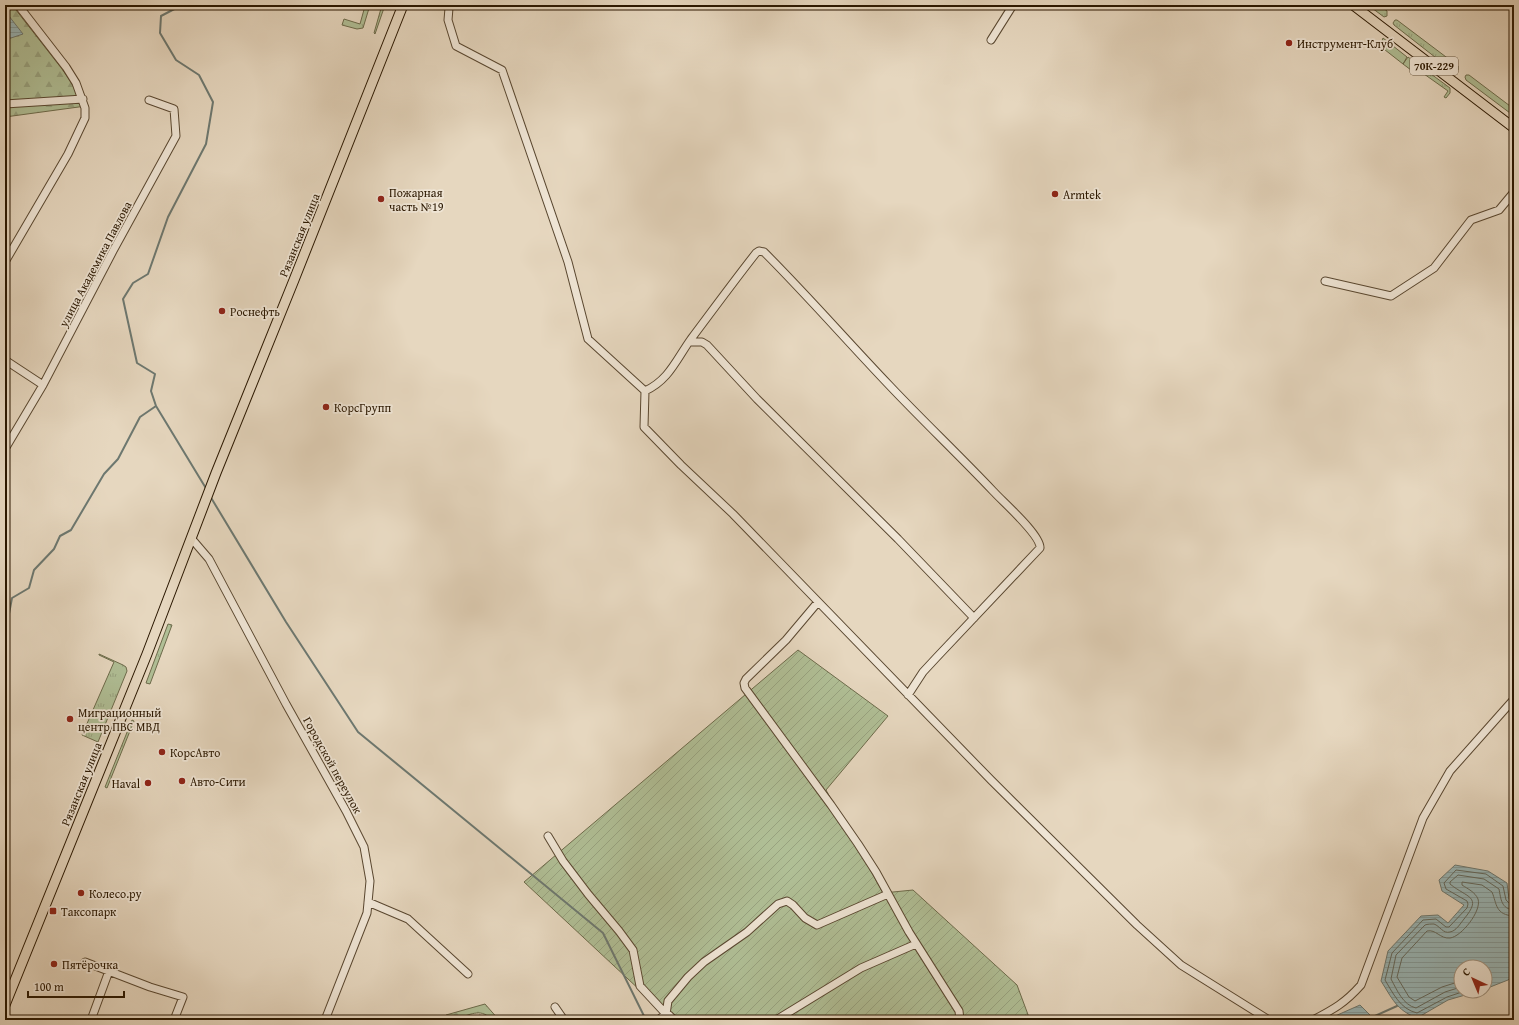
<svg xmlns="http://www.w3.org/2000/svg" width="1519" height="1025" font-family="'Gentium Book Plus',serif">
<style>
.grass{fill:url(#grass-tufts);stroke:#6d6b4b}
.forest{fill:url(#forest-firs);stroke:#6d6b4b}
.garden{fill:url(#garden-furrows);stroke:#6d6b4b}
.pitch{fill:#b0bf96;stroke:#6d6b4b}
.water{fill:url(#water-rules);stroke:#6d7870}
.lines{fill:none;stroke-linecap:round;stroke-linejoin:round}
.shore{stroke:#62685d;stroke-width:1}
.stream{stroke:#6d7870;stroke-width:2}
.minor-casing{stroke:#594730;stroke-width:9}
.major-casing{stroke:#2a1700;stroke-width:11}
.minor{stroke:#efe5d5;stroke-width:7}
.major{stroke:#e6d7bf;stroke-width:9}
.poi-dot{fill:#8f2418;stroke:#efe5d5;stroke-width:1.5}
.labels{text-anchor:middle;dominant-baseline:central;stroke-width:3.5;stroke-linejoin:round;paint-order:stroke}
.shield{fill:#efe5d5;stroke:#655540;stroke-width:1}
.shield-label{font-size:11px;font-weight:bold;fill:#2a1700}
.poi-label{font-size:12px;fill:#2a1700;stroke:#efe5d5;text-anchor:start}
.street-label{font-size:12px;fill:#2a1700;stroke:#efe5d5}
</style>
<defs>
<pattern id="grass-tufts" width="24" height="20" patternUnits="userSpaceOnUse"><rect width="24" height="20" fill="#b0bf96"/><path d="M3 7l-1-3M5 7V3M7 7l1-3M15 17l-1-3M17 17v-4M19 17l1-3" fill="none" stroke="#98a380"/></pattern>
<pattern id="forest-firs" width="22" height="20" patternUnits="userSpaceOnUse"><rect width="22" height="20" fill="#b0bf96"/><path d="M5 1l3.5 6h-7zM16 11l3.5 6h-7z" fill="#98a380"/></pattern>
<pattern id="garden-furrows" width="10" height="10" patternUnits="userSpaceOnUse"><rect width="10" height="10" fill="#b0bf96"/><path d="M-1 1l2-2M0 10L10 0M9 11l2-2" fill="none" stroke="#98a380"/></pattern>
<pattern id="water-rules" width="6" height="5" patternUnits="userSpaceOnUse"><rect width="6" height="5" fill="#99b8ba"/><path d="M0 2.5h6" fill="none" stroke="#849d9e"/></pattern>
</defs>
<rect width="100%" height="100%" fill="#e6d7bf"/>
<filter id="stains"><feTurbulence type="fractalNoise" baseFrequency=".005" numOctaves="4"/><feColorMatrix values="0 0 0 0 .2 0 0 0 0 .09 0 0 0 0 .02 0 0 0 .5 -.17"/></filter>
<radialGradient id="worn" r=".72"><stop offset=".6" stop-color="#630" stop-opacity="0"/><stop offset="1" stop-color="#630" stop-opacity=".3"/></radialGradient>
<!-- grass -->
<path class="grass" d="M368,5H370L363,28L357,29L342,25L344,19L360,24L365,6H367Z
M382,5H385L375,34L374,33Z
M1368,5H1379L1387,11V16L1384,17Z
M1395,20H1397L1458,66V70L1454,72L1394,25L1393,23Z
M1383,38L1407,57L1403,64L1380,46Z
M1408,57L1450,88V93L1446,98L1444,97L1448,91L1417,69L1415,73L1403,64Z
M1466,75H1469L1514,109V116L1466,80L1465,77Z
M168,624L172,625L150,684L146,683Z
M99,654L123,665L126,667L127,671L98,742L82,735L114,662L99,655Z
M132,720L134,721L107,788L105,787Z"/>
<!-- forest -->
<path class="forest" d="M5,5H12L62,69L83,99L86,106L5,117Z
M485,1004L499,1020H491C483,1008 471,1014 459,1018L457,1020H449L446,1015Z"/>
<!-- garden -->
<path class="garden" d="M798,650L888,716L826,790L883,893L913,890L1017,985L1030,1020H672L524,882Z"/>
<!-- pitch -->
<path class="pitch" d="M480,1015L487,1020H464Z"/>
<!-- water -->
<path class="water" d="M5,11L23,34L5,40Z
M1455,865L1488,871L1507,883L1509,899L1514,902V975L1508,980L1485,989V967H1461V991H1479L1448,1000L1417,1018C1396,1010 1392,998 1381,981L1388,951L1421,916L1438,915L1448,923L1464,905L1442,891L1439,880Z
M1360,1005L1372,1017L1371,1020H1326Z"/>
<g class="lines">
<!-- shore -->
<path class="shore" d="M1461,981L1442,987L1415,1001L1409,997L1397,977L1402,958L1427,931C1436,929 1440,939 1450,938C1461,937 1482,911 1478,899C1475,892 1468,889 1462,885V882L1482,885L1492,892C1497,904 1495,915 1514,916
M1461,987L1445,992L1416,1008C1403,1005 1397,990 1391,979L1396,955L1425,925C1427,924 1432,924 1434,924C1440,926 1443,934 1450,932C1456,931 1460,924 1464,919C1483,896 1467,898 1450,884V882L1458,875L1484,879L1499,889C1501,899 1501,909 1514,910
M1465,991L1447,997L1417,1013C1400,1009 1393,993 1385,980L1392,953L1423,920L1436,919L1446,927H1449L1467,908L1468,904L1467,901L1446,889L1444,883L1456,870L1486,874L1503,886L1506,900L1511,905H1514"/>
<!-- stream -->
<path class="stream" d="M156,406L207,490
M210,496L286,622L358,732L603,933L646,1020
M5,623L8,619L12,598L29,588L34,570L54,549L60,536L71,530L104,474L118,459L140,417L156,406L151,391L155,374L137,363L123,299L133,283L148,274L168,217L206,144L213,102L199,75L176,60L160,33L161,16L182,5
M1366,1020L1397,1006"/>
<!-- minor casing -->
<g class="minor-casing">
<path id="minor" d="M449,8L448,20L456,46L502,70L568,262L588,339L645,391L644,427L681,465L733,514L991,780L1137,925L1181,965L1269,1020
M991,40L1013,5
M5,104L83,99
M5,262L68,154L85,118V108L76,83L66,67L18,5
M1325,281L1391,296L1434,268L1471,220L1499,210L1514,192
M690,342H702L707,345L757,399L898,539L974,618
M5,360L43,385
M645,391C669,380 676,360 691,339C712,311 734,281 756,253L759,251L764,252C807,295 847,341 889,385C923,421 959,455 993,491C1003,502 1041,535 1040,548L936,658L923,672L908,695
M5,449L43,385L113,251L176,136L174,109L149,100
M191,538L209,559L286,704L346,811L364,847L370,881L367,913L325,1020
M818,602L786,640L746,679L744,683L745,688L831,805L858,844L876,872L909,932L959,1011L960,1020
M548,836L563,861L588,894L619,931L633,950L640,986L666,1014L669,1015L674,1020
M368,902L408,919L468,974
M85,962L150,987L183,997L174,1020
M555,1007L564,1020
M666,1014L668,1001L688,977L704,962L747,932L778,904L787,901L793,905L805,918L817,925L888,894
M91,1020L109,971
M658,1020L666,1014
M776,1020L861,968L916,944
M1313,1020C1334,1009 1345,1003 1361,985L1423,818L1450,771L1514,699"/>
</g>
<!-- major casing -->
<g class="major-casing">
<path id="major" d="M1353,5L1514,128
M5,1005L147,654L216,473L294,280L403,5"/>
</g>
<!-- minor -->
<use href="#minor" class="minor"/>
<!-- major -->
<use href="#major" class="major"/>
</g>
<!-- markers -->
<g class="poi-dot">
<circle cx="1289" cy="43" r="4"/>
<circle cx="1055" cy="194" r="4"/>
<circle cx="381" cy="199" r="4"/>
<circle cx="222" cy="311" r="4"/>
<circle cx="326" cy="407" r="4"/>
<circle cx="70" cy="719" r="4"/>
<circle cx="162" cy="752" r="4"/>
<circle cx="182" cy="781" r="4"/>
<circle cx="148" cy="783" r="4"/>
<circle cx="81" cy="893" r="4"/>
<rect x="49" y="907" width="8" height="8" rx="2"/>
<circle cx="54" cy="964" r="4"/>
</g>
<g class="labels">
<!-- shield labels -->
<rect class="shield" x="1410" y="57" width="48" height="18" rx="3"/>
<g class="shield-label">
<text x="1434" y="66">70К-229</text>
</g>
<!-- poi labels -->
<g class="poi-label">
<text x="1297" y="43">Инструмент-Клуб</text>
<text x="389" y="192">Пожарная<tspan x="389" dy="14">часть №19</tspan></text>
<text x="1063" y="194">Armtek</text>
<text x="230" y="311">Роснефть</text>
<text x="334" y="407">КорсГрупп</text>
<text x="78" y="712">Миграционный<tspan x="78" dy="14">центр ПВС МВД</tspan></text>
<text x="170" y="752">КорсАвто</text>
<text x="190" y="781">Авто-Сити</text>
<text x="140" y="783" text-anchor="end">Haval</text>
<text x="89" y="893">Колесо.ру</text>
<text x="61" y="911">Таксопарк</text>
<text x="62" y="964">Пятёрочка</text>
</g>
<!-- street labels -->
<g class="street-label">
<text transform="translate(299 235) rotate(-68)">Рязанская улица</text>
<text transform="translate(95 264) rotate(-62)">улица Академика Павлова</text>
<text transform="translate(333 765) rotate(61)">Городской переулок</text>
<text transform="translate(81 784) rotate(-68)">Рязанская улица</text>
</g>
</g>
<!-- margin -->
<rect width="1519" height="1025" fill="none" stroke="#e6d7bf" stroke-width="20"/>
<rect x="6" y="6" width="1507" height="1013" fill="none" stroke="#2a1700" stroke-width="2"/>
<rect x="10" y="10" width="1499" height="1005" fill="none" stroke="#2a1700"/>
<!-- north arrow -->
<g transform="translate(1473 979) rotate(316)"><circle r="19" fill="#efe5d5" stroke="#a09380"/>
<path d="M0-3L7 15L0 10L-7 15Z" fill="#8f2418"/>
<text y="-6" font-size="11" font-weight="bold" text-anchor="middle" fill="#2a1700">С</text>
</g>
<!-- scale -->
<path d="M28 991v6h96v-6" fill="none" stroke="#2a1700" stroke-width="2"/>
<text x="34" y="991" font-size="12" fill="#2a1700" stroke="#efe5d5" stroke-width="3" paint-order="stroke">100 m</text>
<rect width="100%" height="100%" filter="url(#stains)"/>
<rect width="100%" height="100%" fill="url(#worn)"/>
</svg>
